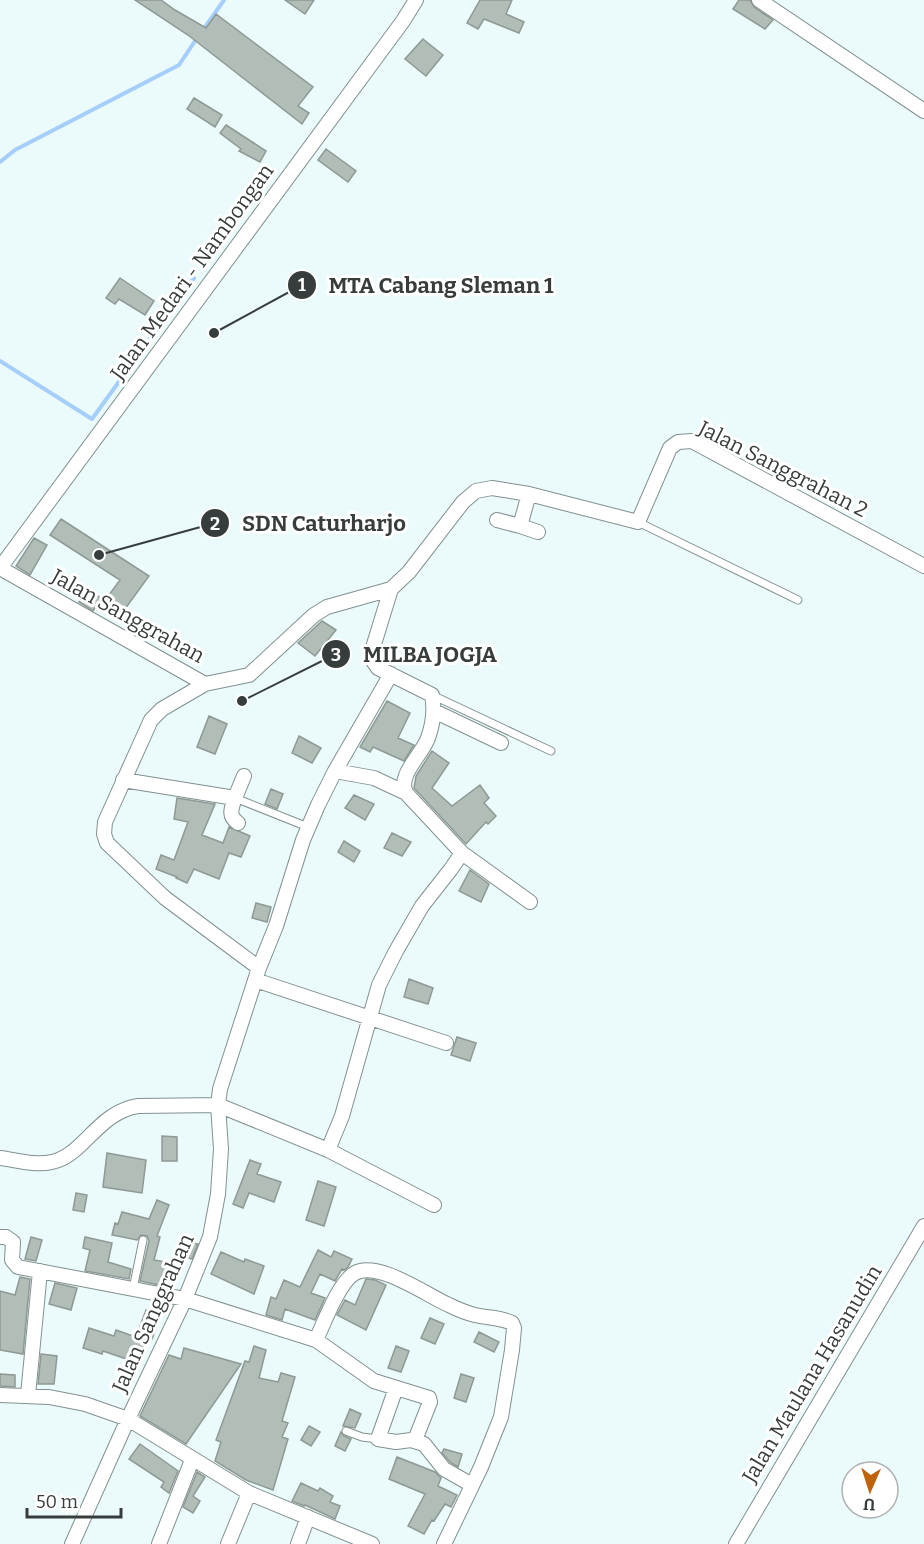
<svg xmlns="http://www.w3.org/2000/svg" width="924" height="1544" font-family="Bitter,serif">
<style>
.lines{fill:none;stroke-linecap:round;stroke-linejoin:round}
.stream{stroke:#a5cefa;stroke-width:4}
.building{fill:#b1bdb7;stroke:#8e9994;stroke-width:1.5}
.service-casing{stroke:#829090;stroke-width:9}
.minor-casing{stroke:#829090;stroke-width:16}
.service{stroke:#fff;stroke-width:7}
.minor{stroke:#fff;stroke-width:14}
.labels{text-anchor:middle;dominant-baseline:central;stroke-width:6;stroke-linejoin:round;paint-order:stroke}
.street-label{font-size:21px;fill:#373d3d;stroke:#fff}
.leader{fill:none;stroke:#373d3d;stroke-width:2}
.callout-dot{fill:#373d3d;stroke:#fff;stroke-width:2}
.mark-label{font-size:18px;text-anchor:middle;font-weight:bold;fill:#fff}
.callout-label{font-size:22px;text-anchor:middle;font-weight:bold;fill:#373d3d;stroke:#fff;stroke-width:6;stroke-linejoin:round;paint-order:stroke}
</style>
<rect width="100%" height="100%" fill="#ebfafa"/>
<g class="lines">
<!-- stream -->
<path class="stream" d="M203,30L224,0
M0,162L15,150L179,65L197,38
M0,361L92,419L194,278"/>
</g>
<!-- building -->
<path class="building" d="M135,0H161L175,10L206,28L216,14L313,87L298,106L309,113L302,124L188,35Z
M285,0H314L305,14Z
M480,0H512L506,14L524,22L519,33L484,19L478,29L467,23Z
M739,0H750L754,7L773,20L765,29L733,9Z
M423,39L443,55L426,76L405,59Z
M194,98L222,115L215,127L187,109Z
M226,125L266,151L260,162L239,151L241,149L220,133Z
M326,149L356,171L348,182L318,160Z
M120,278L154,301L145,315L119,299L115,304L106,298Z
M61,519L149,576L117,620L100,607L120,580L50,535Z
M34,538L47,545L30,575L16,566Z
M87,590L101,598L93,611L79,602Z
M322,621L336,630L315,656L298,643Z
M387,701L410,713L398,738L414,745L404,761L373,747L370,752L360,747Z
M209,716L227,724L215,754L197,747Z
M299,736L321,748L312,763L292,753Z
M432,751L449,763L432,788L452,806L480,785L489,798L484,803L496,816L488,824L486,822L466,844L414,788L416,776Z
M271,789L283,794L277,809L265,804Z
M354,795L374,804L365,820L345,808Z
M177,798L215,804L202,835L223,843L229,827L250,836L241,857L229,853L219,879L194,869L187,883L176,878L177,877L156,869L161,855L174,860L188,822L174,819Z
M392,833L411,842L402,856L384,848Z
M344,841L360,851L354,862L338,852Z
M470,870L489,884L481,902L459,891Z
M256,903L271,907L267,922L252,918Z
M409,979L433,988L428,1004L404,997Z
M457,1037L476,1043L470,1061L451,1055Z
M162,1136L177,1137V1161H162Z
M107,1153L146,1160L142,1193L103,1187Z
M250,1160L261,1164L257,1174L281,1182L274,1202L249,1193L243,1208L233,1204Z
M318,1181L336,1187L324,1226L306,1220Z
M76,1193L87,1195L84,1212L73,1210Z
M157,1200L169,1205L157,1236L160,1237L154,1260L173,1263L168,1287L140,1281L149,1241L147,1236L141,1235L137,1240L112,1235L115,1223L118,1224L122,1212L149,1219Z
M31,1237L42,1240L36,1261L25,1259Z
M85,1237L112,1243L108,1262L131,1269L129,1279L85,1271L90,1250L83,1248Z
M180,1240L198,1244L192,1259L177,1256Z
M318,1250L331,1257L334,1251L352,1259L348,1267L344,1270L342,1269L335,1281L320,1274L311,1293L325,1298L315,1320L285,1309L282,1320L266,1315L271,1297L276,1299L284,1280L300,1287Z
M221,1252L244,1262L245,1259L264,1266L254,1294L211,1274Z
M20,1277L30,1279L23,1354L0,1350V1291L15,1295Z
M366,1279L375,1280L386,1285L366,1330L337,1315L345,1300L355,1305Z
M55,1283L77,1288L71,1310L49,1304Z
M146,1310L161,1316L152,1339L147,1337L138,1363L103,1351L102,1354L83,1348L89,1328L114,1336L116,1330L136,1337Z
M430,1318L444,1324L435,1344L421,1338Z
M479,1332L499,1342L494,1352L474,1342Z
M254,1346L266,1350L259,1378L278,1382L281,1373L295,1377L282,1421L288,1423L282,1437L288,1439L273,1490L246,1480L215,1461L221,1442L216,1440L245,1361L249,1362Z
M396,1346L409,1351L401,1372L388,1368Z
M184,1348L241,1364L186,1444L140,1416L169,1355L181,1359Z
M41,1354L57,1356L54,1384H38Z
M0,1374L15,1375V1387L0,1386Z
M461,1374L474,1378L466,1402L454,1398Z
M350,1409L361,1414L355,1428L343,1426Z
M309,1426L320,1432L311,1446L301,1440Z
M341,1432L344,1436L351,1439L345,1451L335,1446Z
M140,1444L178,1471L169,1493L161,1487L164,1482L129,1459Z
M444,1449L462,1454L458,1467L450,1462L442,1453Z
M397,1457L435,1472L441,1478L438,1486L457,1495L451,1507L445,1504L434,1521L432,1520L424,1534L408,1526L425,1494L389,1479Z
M197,1472L205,1477L193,1496L200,1501L193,1513L183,1507Z
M301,1483L318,1491L320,1488L333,1496L330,1502L340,1506L335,1519L305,1505L304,1506L292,1501Z"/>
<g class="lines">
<!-- service casing -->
<g class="service-casing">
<path id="service" d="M638,522L798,600
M432,695L551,751
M235,798L308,827
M133,1289L143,1240
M346,1431L362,1437L378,1439"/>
</g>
<!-- minor casing -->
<g class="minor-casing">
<path id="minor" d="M759,0L924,111
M497,520L520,526L529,494
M520,526L538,532
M0,568L205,684L162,709L151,720L105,822L104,834L107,843L165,898L259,968L220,1089L218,1105L221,1149L218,1194L210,1237L185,1299L128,1419L72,1544
M0,568L403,21L416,0
M205,684L249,675L314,615L327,607L391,589L409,572L463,502L476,491L492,488L529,494L638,522L670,448L678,442L692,441L924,566
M434,711L501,743
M335,771L374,778L406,793
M123,780L235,798L244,776
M235,798C231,809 228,816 238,823
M462,853L530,902
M259,968L276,926L303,840L318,805L335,771L391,674
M255,980L446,1043
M328,1150L434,1205
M0,1158C16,1160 35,1166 52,1162C83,1156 98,1112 138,1106L218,1105L328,1150L342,1116L379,985L396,951L422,906L451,869L462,853L406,793C397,775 422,755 428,738C433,724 435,710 432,695L378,668L373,661L371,654L391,589
M0,1237H6L13,1242L12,1260L18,1267L185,1299L316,1340C324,1323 339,1282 355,1273C378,1260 428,1296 449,1305C457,1309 467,1313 475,1315C487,1318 500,1317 512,1323L514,1328L512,1350L501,1417L481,1467L444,1544
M316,1340L374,1381L429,1398L430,1402L415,1440
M396,1388L378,1439L396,1442L411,1440L424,1444L444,1469L472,1485
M0,1395L49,1397L85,1404L128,1419L249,1493L372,1544
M28,1395L40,1271
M159,1544L192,1460
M228,1544L249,1493
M298,1544L308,1517
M736,1544L924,1226"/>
</g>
<!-- service -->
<use href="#service" class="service"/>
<!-- minor -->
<use href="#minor" class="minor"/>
</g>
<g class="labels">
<!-- street labels -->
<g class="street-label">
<text transform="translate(192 272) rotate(-54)">Jalan Medari - Nambongan</text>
<text transform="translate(783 469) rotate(27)">Jalan Sanggrahan 2</text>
<text transform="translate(128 616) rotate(29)">Jalan Sanggrahan</text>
<text transform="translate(153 1313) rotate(-66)">Jalan Sanggrahan</text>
<text transform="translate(812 1374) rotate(-59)">Jalan Maulana Hasanudin</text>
</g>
</g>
<!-- callouts -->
<path class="leader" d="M214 333L302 285M99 555L215 523M242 701L336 654"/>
<g class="callout-dot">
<circle cx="214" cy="333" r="6"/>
<circle cx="99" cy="555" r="6"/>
<circle cx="242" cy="701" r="6"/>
<circle cx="302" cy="285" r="15"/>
<circle cx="215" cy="523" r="15"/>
<circle cx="336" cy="654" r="15"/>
</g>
<g class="mark-label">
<text x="302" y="291">1</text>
<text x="215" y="530">2</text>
<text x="336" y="661">3</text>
</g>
<g class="callout-label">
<text x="441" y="293">MTA Cabang Sleman 1</text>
<text x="324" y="531">SDN Caturharjo</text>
<text x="430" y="662">MILBA JOGJA</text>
</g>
<!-- north arrow -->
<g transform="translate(870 1490) rotate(183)"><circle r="28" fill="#ffffff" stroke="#afb1b1" stroke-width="1.5"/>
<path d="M0-4.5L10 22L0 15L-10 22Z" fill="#be630b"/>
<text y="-9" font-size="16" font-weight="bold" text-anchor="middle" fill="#373d3d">U</text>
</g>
<!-- scale -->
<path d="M27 1508v9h94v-9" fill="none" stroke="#373d3d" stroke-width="3"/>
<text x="36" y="1508" font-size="18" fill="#373d3d" stroke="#ffffff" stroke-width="4.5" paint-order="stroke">50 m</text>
</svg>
